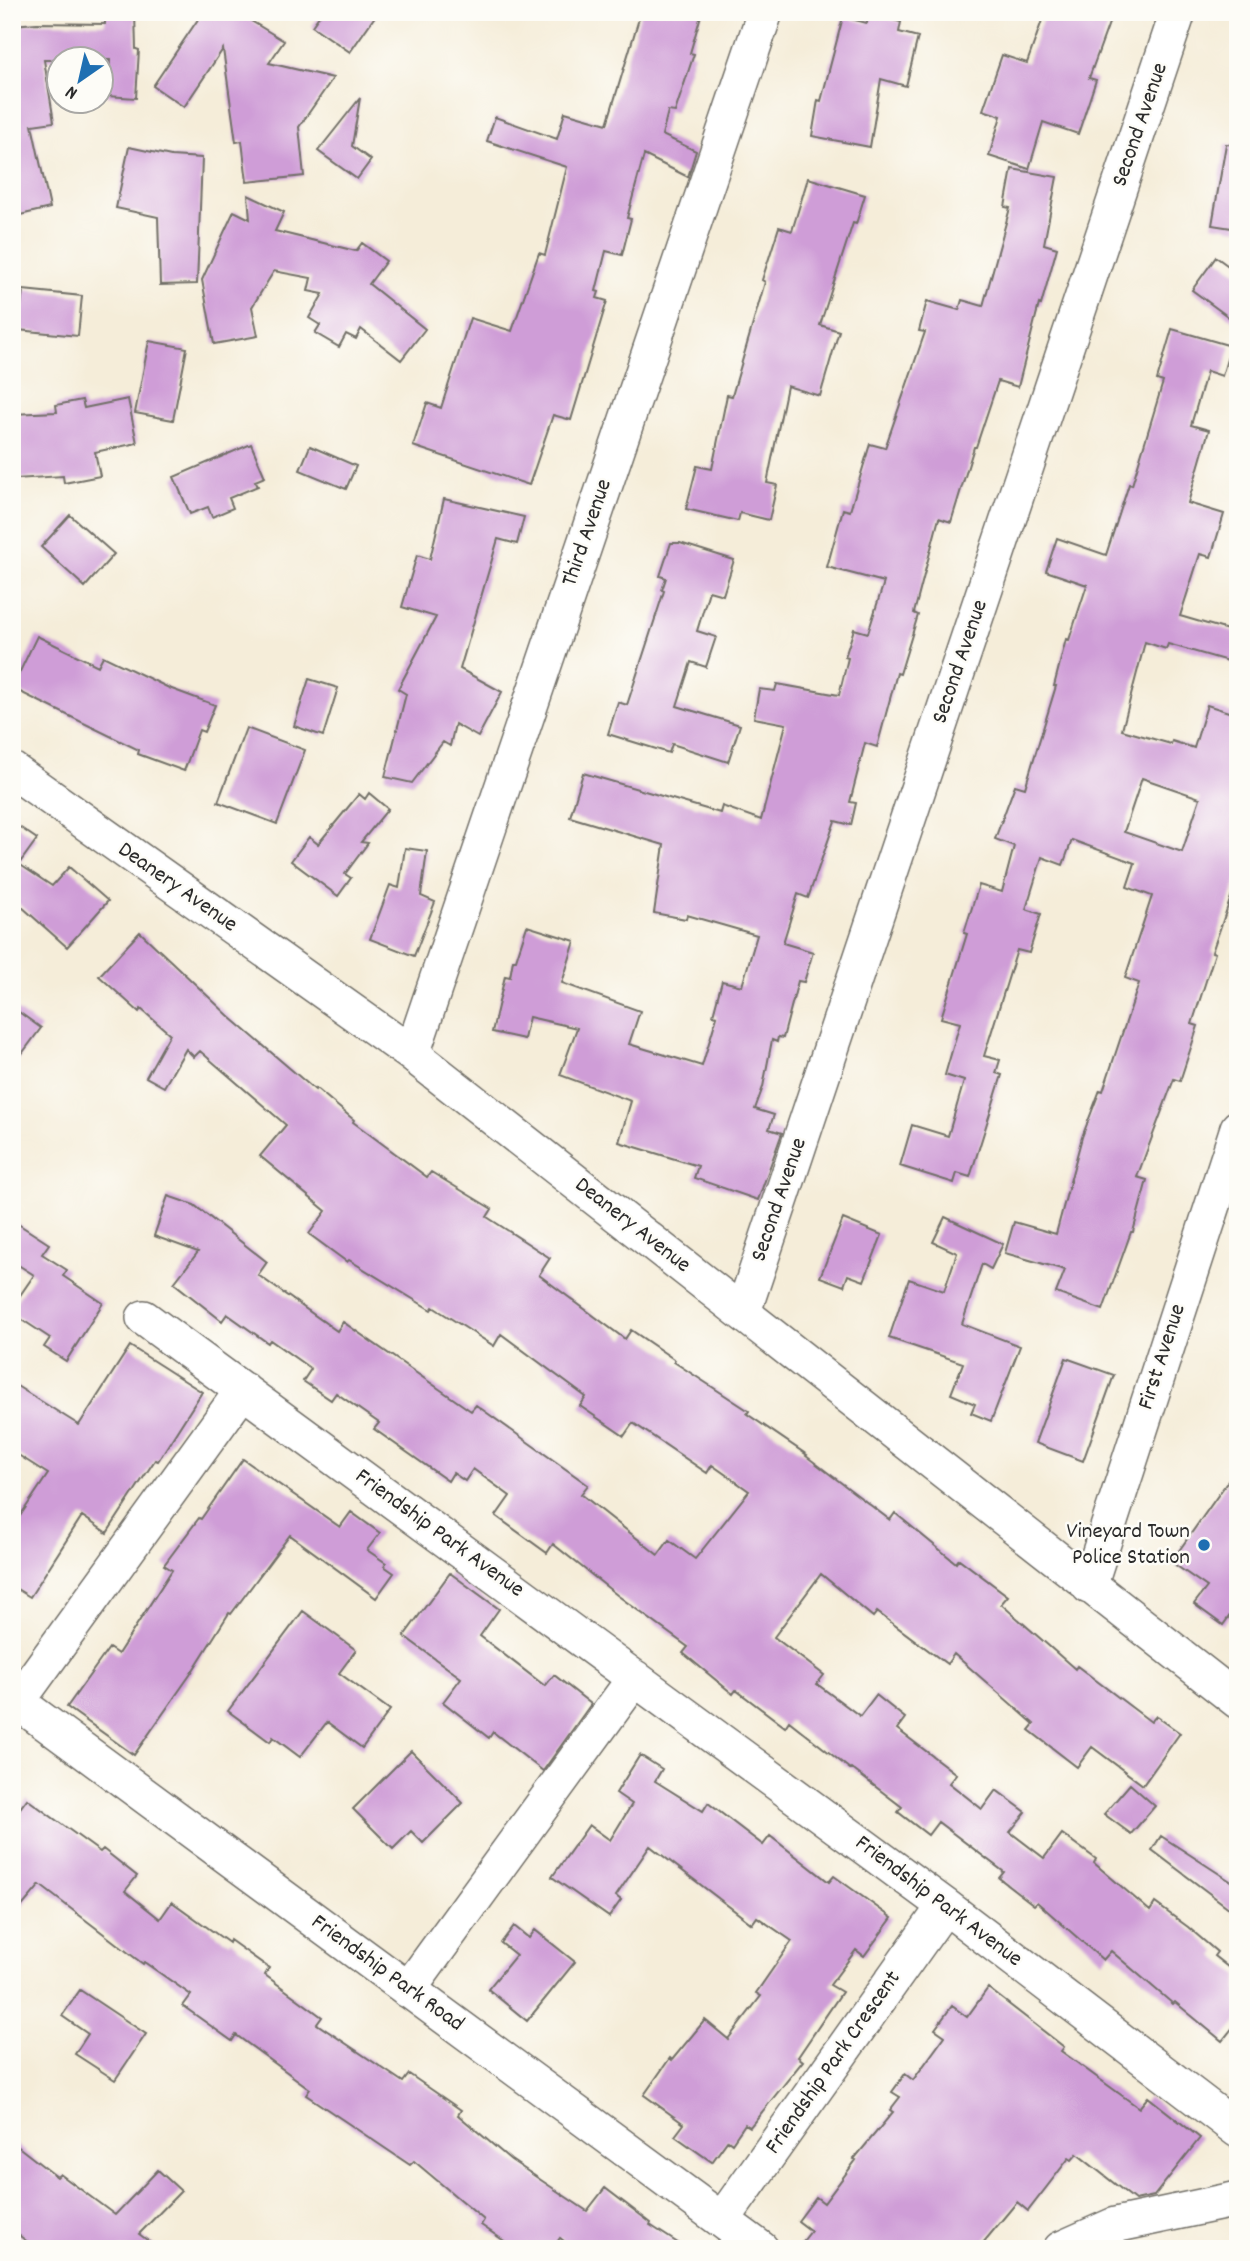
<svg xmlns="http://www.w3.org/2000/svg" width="1250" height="2261" font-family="Dekko,sans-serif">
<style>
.building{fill:#cf9dd7;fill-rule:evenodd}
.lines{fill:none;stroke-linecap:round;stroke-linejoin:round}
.minor-casing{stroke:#726f68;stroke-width:38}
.minor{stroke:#fff;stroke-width:35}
.poi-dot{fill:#1f6fb2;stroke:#fdfcf7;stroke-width:2.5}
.labels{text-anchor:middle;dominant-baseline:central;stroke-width:5;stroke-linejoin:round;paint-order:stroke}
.street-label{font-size:23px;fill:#2b2b2b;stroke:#fdfcf7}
.poi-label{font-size:23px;fill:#2b2b2b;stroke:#fdfcf7;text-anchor:end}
</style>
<rect width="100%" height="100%" fill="#fdfcf7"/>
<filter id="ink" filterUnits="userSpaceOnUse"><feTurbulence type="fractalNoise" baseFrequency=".0143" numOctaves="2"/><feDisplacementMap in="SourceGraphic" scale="14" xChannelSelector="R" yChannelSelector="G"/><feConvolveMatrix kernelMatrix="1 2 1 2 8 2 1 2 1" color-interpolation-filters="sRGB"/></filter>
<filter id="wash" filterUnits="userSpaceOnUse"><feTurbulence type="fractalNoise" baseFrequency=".00686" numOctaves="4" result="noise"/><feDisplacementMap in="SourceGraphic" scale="28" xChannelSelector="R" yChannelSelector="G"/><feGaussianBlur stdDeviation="1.57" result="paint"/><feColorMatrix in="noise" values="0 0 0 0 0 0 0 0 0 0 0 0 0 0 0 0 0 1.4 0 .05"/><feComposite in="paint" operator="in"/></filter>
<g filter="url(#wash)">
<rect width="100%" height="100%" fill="#f5edd9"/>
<g id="blocks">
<!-- building -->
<path class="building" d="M105,12H135L136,49L139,50L136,98L107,96L110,60H44L54,122L32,125L50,208L20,215L15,190L12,191V25L37,23L105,24Z
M203,12H249L248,19L284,41L269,63L333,78L299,127L304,176L247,182L242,141L236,142L223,49L184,107L153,86Z
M322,12H378L350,52L312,26Z
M641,12H702L690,53L694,54L675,112L668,111L662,135L696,151L688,177L644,155L627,218L631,219L622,255L606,251L596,291L599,292L597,298L607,301L571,420L553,415L529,485L413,446L427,403L441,408L470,318L512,331L539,253L545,255L567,167L487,141L495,117L557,139L565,112L607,124Z
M1045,12H1113L1089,78L1096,80L1078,134L1043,122L1029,169L989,156L1001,116L983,110L1002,55L1027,63Z
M869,14L901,22L899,32L918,37L906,86L881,79L870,147L812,136L818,100L821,101L843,17L867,23Z
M360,98L352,146L371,160L357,179L318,151Z
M1226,144L1238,145V229L1212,225Z
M129,147L171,156L202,158L197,284L160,285L158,217L116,208Z
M1012,169L1057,177L1044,244L1057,248L1041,305L1039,304L1018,387L998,381L976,447H974L951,522L939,518L914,613L918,615L900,674L897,673L877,747L865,743L850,802L856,803L851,825L835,821L808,898L798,894L783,943L813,952L804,982L798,981L783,1038L778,1037L777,1042L772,1040L763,1087L755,1109L774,1115L769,1129L782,1133L758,1200L694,1178L698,1166L619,1142L631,1101L560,1075L577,1028L529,1017L524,1039L492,1032L505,976L510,977L513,960H516L527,926L575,941L562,983L640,1011L629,1044L702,1066L717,1016L713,1015L722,981L742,986L757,935L687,915L686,919L654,913L664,845L570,817L583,773L720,813L722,806L761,820L786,724L754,718L759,689L775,691L777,684L839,695L848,658L845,657L854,629L868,633L884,582L827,567L843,509L850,511L870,444L885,448L925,332L919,331L927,301L959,310L962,300L983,306L1010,208L1005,207Z
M808,178L865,195L856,224L853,223L820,325L839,331L820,396L787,386L767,483L777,485L769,520L740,513L738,521L686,509L697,466L712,469L727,395L732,396L765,282L762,280L779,227L792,231Z
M248,195L284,212L275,231L356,251L362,243L386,261L369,284L425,329L401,360L361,329L356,339L346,334L339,347L315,333L320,325L309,318L323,294L308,291L311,278L274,271L252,307L258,336L214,344L202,280L234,211L250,219Z
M1216,257L1238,273V324L1192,290Z
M23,290L82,296L78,336L18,330Z
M1172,329L1231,346L1222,376L1207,371L1191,425L1209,430L1188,503L1224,514L1211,557L1200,554L1180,616L1238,633V664L1168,644L1166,649L1145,642L1122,730L1171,744L1172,741L1194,748L1207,705L1238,715V877L1212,952L1215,953L1192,1024L1198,1026L1180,1081L1174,1079L1137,1177L1147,1180L1133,1232H1131L1103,1310L1056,1293L1065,1270L1005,1253L1014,1222L1056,1234L1082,1137L1100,1090L1103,1091L1139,983L1125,978L1152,896L1127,887L1135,863L1072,840L1063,865L1042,857L1026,909L1041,914L1029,953L1017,950L984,1056L1000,1060L996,1073L1002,1075L970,1177L957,1173L954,1183L900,1166L912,1125L948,1136L964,1081L945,1075L960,1023L941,1018L967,934L964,933L979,885L1002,892L1014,846L995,839L1015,785L1025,788L1056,686H1054L1066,639L1069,640L1087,585L1046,571L1057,538L1106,555L1129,484L1132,485L1163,382L1157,380ZM1142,778L1200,798L1182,852L1124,832Z
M149,341L187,348L173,420L135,413Z
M128,399L137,443L95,452L100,476L64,483L63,476L15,479L12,414L57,412L56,405L82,400L84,408Z
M251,444L265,477L255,481L258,486L229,498L233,508L212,517L208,507L190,514L174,477Z
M310,446L356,466L346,489L300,470Z
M444,499L524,517L517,544L498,539L460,669L502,692L478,737L455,724L450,746L443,742L412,783L385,777L406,694L398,689L436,617L402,607L417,555L430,559Z
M70,515L114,554L85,587L41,547Z
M671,543H680L734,560L723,595L709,591L697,631L716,637L706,667L691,662L677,706L740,725L728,762L672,744L669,753L608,734L618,702L627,705L664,591L662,590L666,578L660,576Z
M37,636L98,666L103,656L169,688L215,705L204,732L199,730L184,771L138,754L139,750L12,688Z
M309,679L338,688L323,736L294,726Z
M246,728L305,750L277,824L218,802Z
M369,793L388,809L361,842L368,843L345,874L351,878L338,896L291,861L309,837L318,844L359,794L365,799Z
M12,822L37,839L19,864L52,886L69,867L108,901L67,947L12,898Z
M405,848L427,851L421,896L435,902L414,956L370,939L390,885L399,888Z
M140,932L231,1018L315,1090L316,1088L354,1120L353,1122L427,1177L431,1172L492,1209L487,1217L550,1258L539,1275L625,1339L631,1330L675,1360L674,1362L749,1411L747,1414L807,1455L806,1456L890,1520L895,1513L956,1563L959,1559L1008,1596L1001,1604L1075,1669L1077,1666L1151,1722L1156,1716L1180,1733L1143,1785L1092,1747L1077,1767L1029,1730L1034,1724L954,1654L947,1664L877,1612L873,1617L821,1574L774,1637L824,1675L817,1684L860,1716L876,1695L905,1718L897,1729L956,1774L949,1783L982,1809L996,1790L1026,1812L1010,1832L1044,1858L1062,1834L1096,1859L1094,1863L1150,1911L1155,1903L1188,1927L1217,1952L1214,1956L1238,1975V2021L1222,2041L1175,2002L1173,2004L1111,1951L1103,1960L1037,1902L1034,1905L999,1878L1004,1872L938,1822L928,1835L898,1812L902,1807L851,1768L850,1769L789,1721L785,1727L736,1690L733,1694L683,1653L688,1647L617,1595L553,1544L547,1553L496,1516L510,1496L473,1469L465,1481L453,1473L448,1481L374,1429L379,1423L336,1393L331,1400L303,1381L311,1369L270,1340L268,1343L227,1314L222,1321L174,1283L198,1252L154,1236L168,1196L194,1205L267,1262L258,1275L337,1331L343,1322L471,1411L476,1405L588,1485L581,1494L658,1555L669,1540L695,1559L749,1491L712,1465L707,1473L633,1423L624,1436L580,1406L586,1397L501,1334L494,1346L433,1307L431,1310L349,1260L347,1262L309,1234L326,1211L260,1156L286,1125L200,1051L194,1057L186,1049L164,1087L146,1077L170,1034L141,1009L139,1012L99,976Z
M12,1007L41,1028L12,1067Z
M945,1217L1003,1244L991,1269L982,1264L962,1324L1020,1346L991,1421L971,1413L975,1404L951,1394L963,1363L889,1338L909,1279L944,1291L957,1253L933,1242Z
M843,1219L882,1235L864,1281L848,1275L844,1286L820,1277Z
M12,1220L49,1244L42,1254L67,1270L63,1276L103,1303L66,1361L44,1347L50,1338L12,1313V1307L34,1275L12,1261Z
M130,1346L202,1392L158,1461L155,1460L107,1533L82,1516L30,1597L12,1586V1528L48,1474L12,1451V1383L79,1425Z
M1066,1358L1114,1375L1083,1461L1035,1443Z
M243,1459L340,1527L351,1512L380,1533L367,1550L386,1563L384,1566L394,1573L376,1598L290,1535L231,1614L229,1613L190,1675L134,1755L67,1707L109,1648L118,1654L172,1570L164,1565L199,1518L201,1519Z
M1238,1467V1604L1223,1625L1194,1604L1207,1587L1171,1562Z
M450,1573L499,1609L480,1636L545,1686L554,1675L591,1704L543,1771L493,1732L489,1738L443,1702L461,1678L404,1636Z
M303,1611L356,1650L339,1673L390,1710L362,1748L327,1722L300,1757L273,1737L270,1742L228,1711Z
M411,1751L463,1803L423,1843L411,1831L393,1849L353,1809Z
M640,1755L662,1769L655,1781L703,1811L708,1803L763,1845L770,1836L829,1882L834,1876L892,1918L864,1956L856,1950L830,1985L842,1992L798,2057L803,2061L750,2127L745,2124L732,2143L728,2140L712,2162L675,2136L684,2124L644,2095L670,2058L672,2060L705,2020L728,2039L761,1996L756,1993L792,1941L757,1917L752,1924L650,1846L616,1896L621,1900L609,1917L552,1877L589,1825L610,1840L632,1804L616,1793Z
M1130,1784L1155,1806L1131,1834L1104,1814Z
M27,1799L100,1852L103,1849L137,1876L125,1891L160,1919L172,1902L229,1943L230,1940L269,1968L265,1975L322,2017L317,2024L403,2082L409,2074L461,2110L458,2115L511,2160L587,2211L605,2188L651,2223L650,2225L687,2249H574L560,2238L552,2249H516L481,2225L484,2220L414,2161L410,2165L352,2126L306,2095L310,2089L236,2035L232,2041L183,2006L191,1995L144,1962L143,1964L40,1885L12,1918V1819Z
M1161,1836L1238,1886V1915L1152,1850Z
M514,1926L529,1938L535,1930L575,1962L527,2021L488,1989L516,1955L501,1943Z
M988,1988L1064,2047L1061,2051L1139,2108L1148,2097L1200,2138L1154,2196L1135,2200L1077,2154L1072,2160L1069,2158L1028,2211L1017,2202L978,2249H797L811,2231L798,2221L816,2197L824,2203L856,2160L854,2159L893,2112L890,2110L900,2097L892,2092L905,2074L913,2080L945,2036L935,2029L952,2006L967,2017Z
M80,1990L146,2034L115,2080L75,2054L88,2034L62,2016Z
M12,2142L57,2177L60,2174L115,2215L158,2170L181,2191L139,2234L159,2249H37L12,2230Z"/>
</g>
</g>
<g filter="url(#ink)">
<use href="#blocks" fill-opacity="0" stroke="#726f68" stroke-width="2"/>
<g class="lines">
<!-- minor casing -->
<g class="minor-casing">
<path id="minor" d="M12,770L412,1054L1238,1701
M412,1054L765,12
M743,1312L1178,12
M144,1318L945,1906L1238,2130
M1089,1586L1238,1128
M12,1698L761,2249
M17,1702L243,1390
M408,1990L635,1678
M722,2220L945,1906
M1061,2249L1115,2225L1238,2199"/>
</g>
<!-- minor -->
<use href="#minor" class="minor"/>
</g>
</g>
<!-- markers -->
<circle class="poi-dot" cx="1204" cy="1545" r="7"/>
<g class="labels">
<!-- street labels -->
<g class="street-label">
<text transform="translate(1141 125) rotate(-71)">Second Avenue</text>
<text transform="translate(588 533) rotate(-71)">Third Avenue</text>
<text transform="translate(961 662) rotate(-71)">Second Avenue</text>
<text transform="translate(177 888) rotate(35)">Deanery Avenue</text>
<text transform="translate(780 1200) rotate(-71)">Second Avenue</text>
<text transform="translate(632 1226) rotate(38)">Deanery Avenue</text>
<text transform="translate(1163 1357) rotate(-72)">First Avenue</text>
<text transform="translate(439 1534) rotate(36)">Friendship Park Avenue</text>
<text transform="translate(938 1902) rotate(37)">Friendship Park Avenue</text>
<text transform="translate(387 1974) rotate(36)">Friendship Park Road</text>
<text transform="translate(834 2063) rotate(-55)">Friendship Park Crescent</text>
</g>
<!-- poi labels -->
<g class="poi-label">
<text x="1190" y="1532">Vineyard Town<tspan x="1190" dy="26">Police Station</tspan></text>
</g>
</g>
<!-- margin -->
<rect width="1250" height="2261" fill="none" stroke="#fdfcf7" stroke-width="42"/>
<!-- north arrow -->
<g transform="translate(80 80) rotate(214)"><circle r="33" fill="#fdfcf7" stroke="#a9a8a5" stroke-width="2"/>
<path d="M0-5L12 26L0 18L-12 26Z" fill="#1f6fb2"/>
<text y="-10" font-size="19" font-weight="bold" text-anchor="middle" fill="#2b2b2b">N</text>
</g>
</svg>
